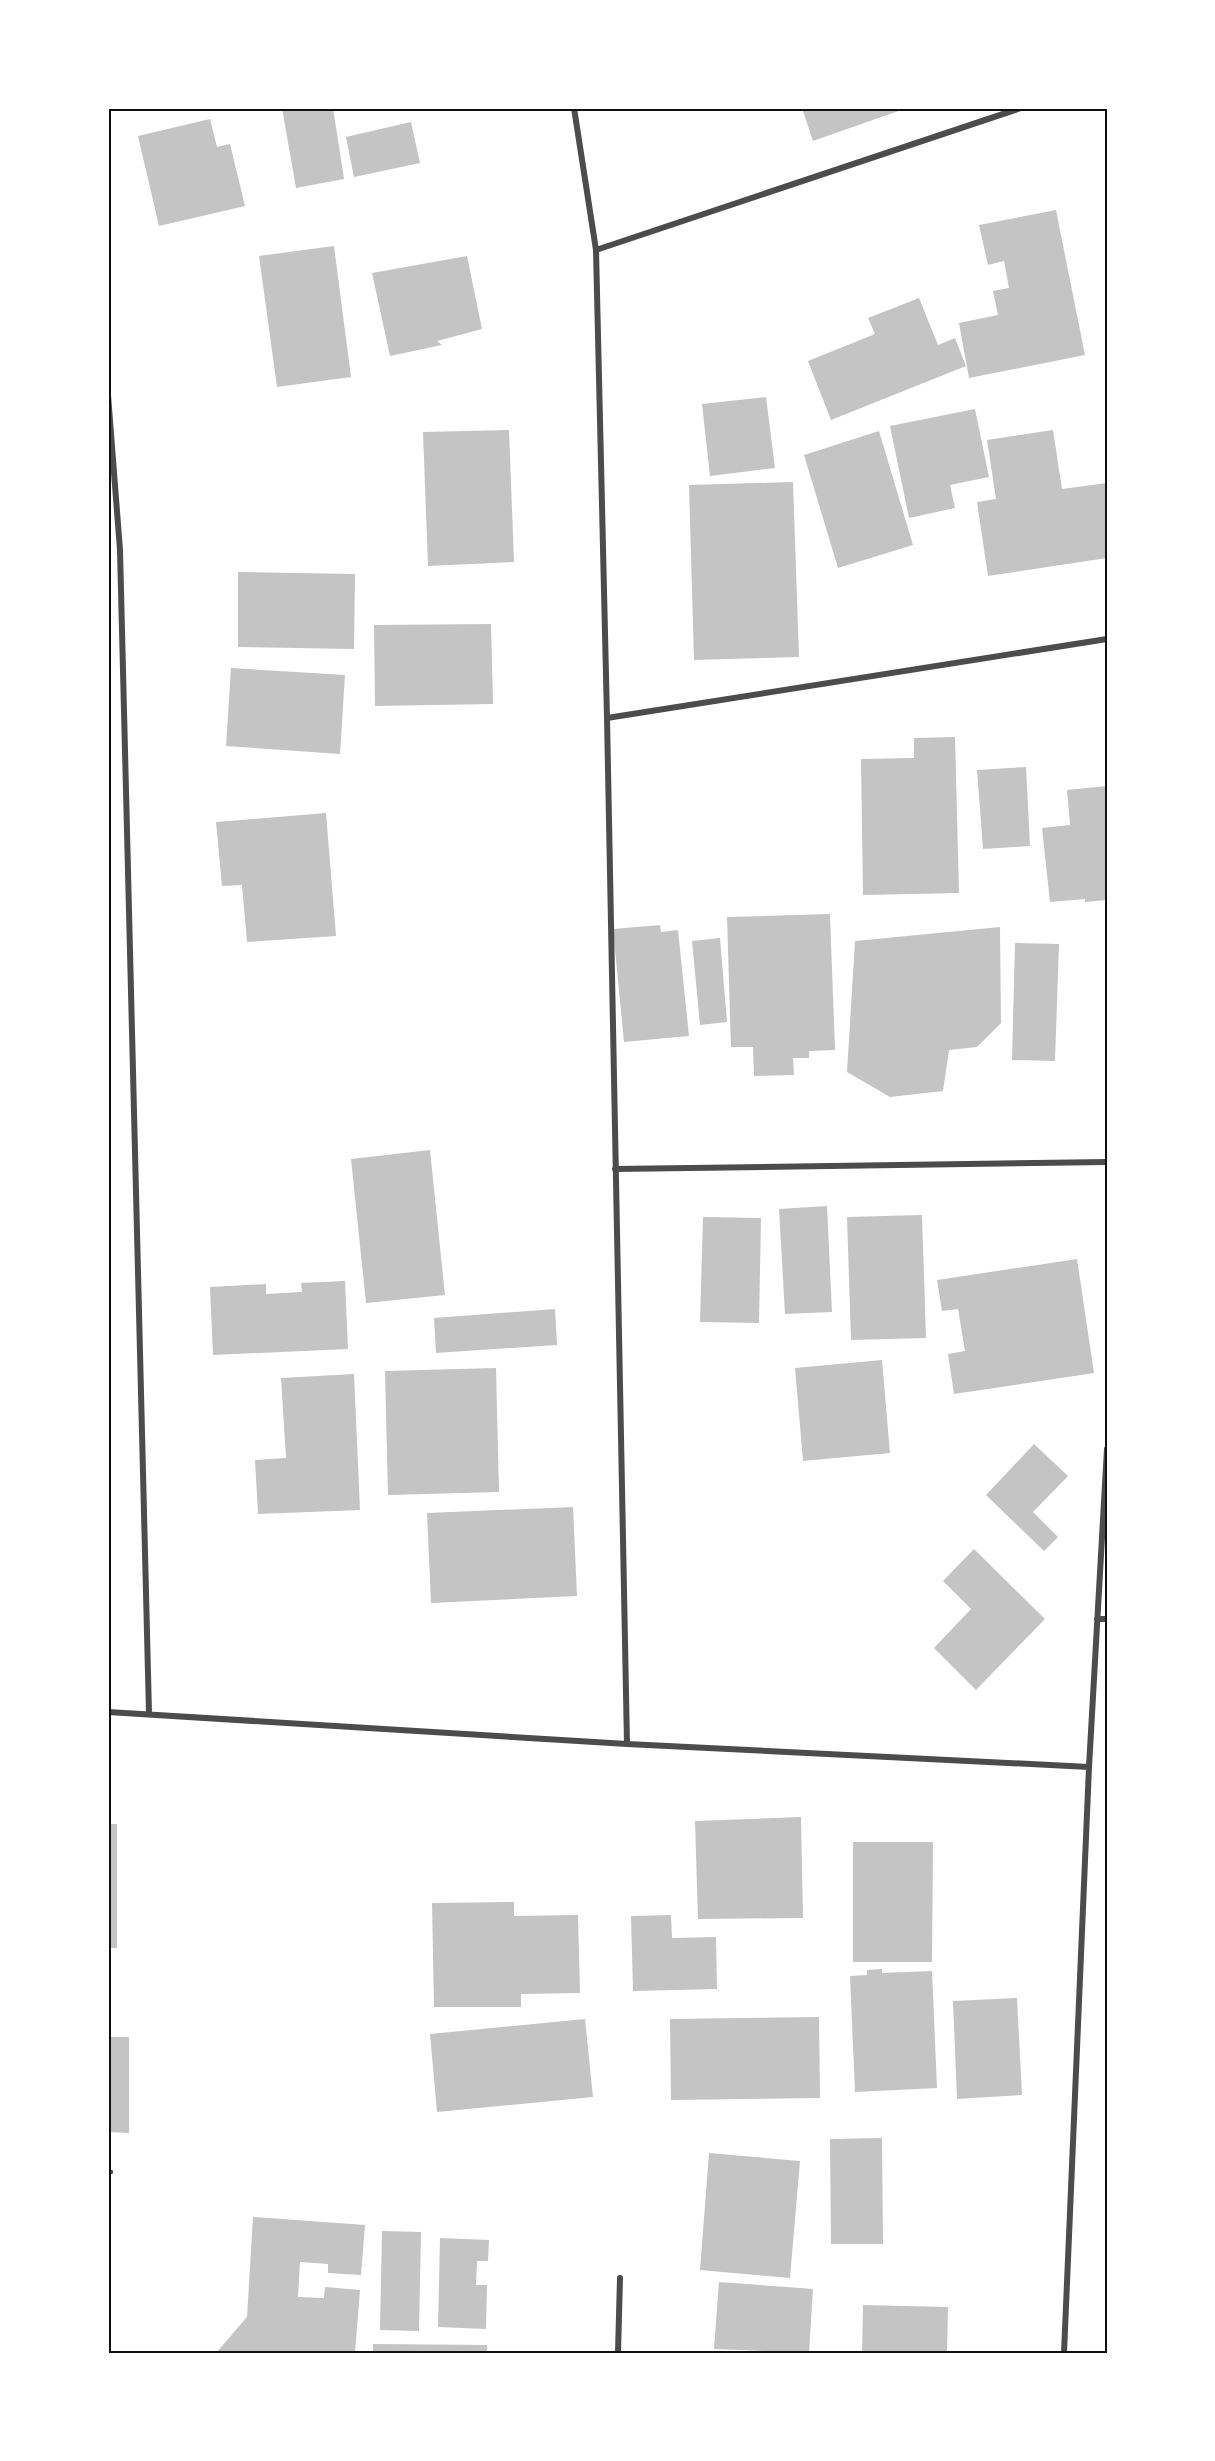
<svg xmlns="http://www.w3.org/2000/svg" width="1215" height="2461" font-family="'Noto Sans',sans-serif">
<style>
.building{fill:#c4c4c4}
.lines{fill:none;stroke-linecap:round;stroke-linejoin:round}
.service{stroke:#4c4c4c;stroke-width:4.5}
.minor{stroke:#4c4c4c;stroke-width:6}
.neatline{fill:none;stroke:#111;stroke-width:2}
</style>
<rect width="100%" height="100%" fill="#fff"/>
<!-- building -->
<path class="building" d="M282,108H333L344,179L296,188Z
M802,108H907L813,141Z
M210,119L217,147L230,144L245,206L159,226L138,136Z
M411,122L420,163L354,177L346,137Z
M1056,210L1085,355L969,378L959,323L998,315L993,291L1009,288L1004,261L988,265L979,225Z
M334,246L351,377L277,387L259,256Z
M467,256L482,329L437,341L442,345L390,356L372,273Z
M919,298L938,345L955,338L966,366L831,420L808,361L875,334L868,318Z
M766,397L775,468L710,476L702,404Z
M975,409L989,477L950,485L955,508L909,518L890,426Z
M509,430L514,562L428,566L423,432Z
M1053,430L1062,489L1107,483V558L988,576L977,502L996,499L987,440Z
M879,431L913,545L838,568L804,455Z
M793,482L799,657L694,660L689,485Z
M238,572L355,574L354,649L238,647Z
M491,624L493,704L375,706L374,625Z
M231,668L345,675L340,754L226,746Z
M955,737L959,893L863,895L861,759L914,758V738Z
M1026,767L1030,846L983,849L977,770Z
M1107,786V900L1085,902V899L1050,902L1042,828L1070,825L1067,790Z
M326,813L336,936L247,942L242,885L222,886L216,822Z
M830,914L835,1050L809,1051V1058H793L794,1075L754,1076L753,1047H731L727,917Z
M660,925L661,932L678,930L689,1036L624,1042L613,929Z
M1000,927L1001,1023L977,1047L949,1050L943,1091L890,1097L847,1072L855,941Z
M720,938L727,1022L700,1025L692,941Z
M1015,943L1059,944L1055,1061L1012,1060Z
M430,1150L445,1295L366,1303L351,1159Z
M827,1206L832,1312L785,1314L779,1209Z
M922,1215L926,1338L851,1340L847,1217Z
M703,1217L761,1218L759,1323L700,1322Z
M1077,1259L1094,1373L954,1394L948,1354L965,1351L958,1309L942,1311L937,1280Z
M345,1281L348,1349L213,1355L210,1287L266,1284V1294L302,1292L301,1283Z
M555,1309L557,1345L436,1353L434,1318Z
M882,1360L890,1453L803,1461L795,1368Z
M496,1368L499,1492L388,1495L385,1371Z
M354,1374L360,1510L258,1514L255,1460L286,1458L281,1378Z
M1034,1444L1068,1476L1033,1512L1058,1537L1044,1551L986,1495Z
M573,1507L577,1596L431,1603L427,1513Z
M974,1549L1045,1619L976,1690L934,1648L971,1609L943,1581Z
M801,1817L803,1918L698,1919L695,1821Z
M108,1824H117V1948H108Z
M853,1842H933L932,1962H853Z
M514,1902V1916L578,1915L580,1993L521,1994V2007H434L432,1903Z
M671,1915L672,1938L716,1937L717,1989L633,1991L631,1916Z
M882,1969V1973L932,1971L937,2088L855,2092L850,1976L867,1975V1970Z
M1017,1998L1022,2095L957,2099L953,2001Z
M819,2017L820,2098L671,2100L670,2019Z
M585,2019L593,2097L437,2112L430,2034Z
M108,2037H129V2133L108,2132Z
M882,2138L883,2244H831L830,2139Z
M709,2153L800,2161L790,2278L700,2270Z
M253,2217L365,2225L361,2275L328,2273V2264L300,2262L298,2297L324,2298L325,2287L360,2290L355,2353H216L247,2317Z
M382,2231L421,2232L419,2331L380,2330Z
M440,2238L489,2240L488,2261H477L476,2285H487L486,2329L438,2327Z
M719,2282L813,2289L809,2353L714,2349Z
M863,2305L948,2307L947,2353H862Z
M373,2344L487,2345V2353H373Z"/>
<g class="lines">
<!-- service -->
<path class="service" d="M108,2172H111"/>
<!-- minor -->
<path class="minor" d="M574,108L596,250L607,718L627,1744
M596,250L1021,108
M108,395L120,550L149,1713
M607,718L1107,639
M615,1169L1107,1162
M1097,1619H1107
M108,1712L627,1744L1089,1767
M618,2353L620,2278
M1064,2353L1089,1767L1107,1449"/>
</g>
<!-- border -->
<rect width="1215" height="2461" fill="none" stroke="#ffffff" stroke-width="219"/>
<rect x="110" y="110" width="996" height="2242" class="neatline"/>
</svg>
